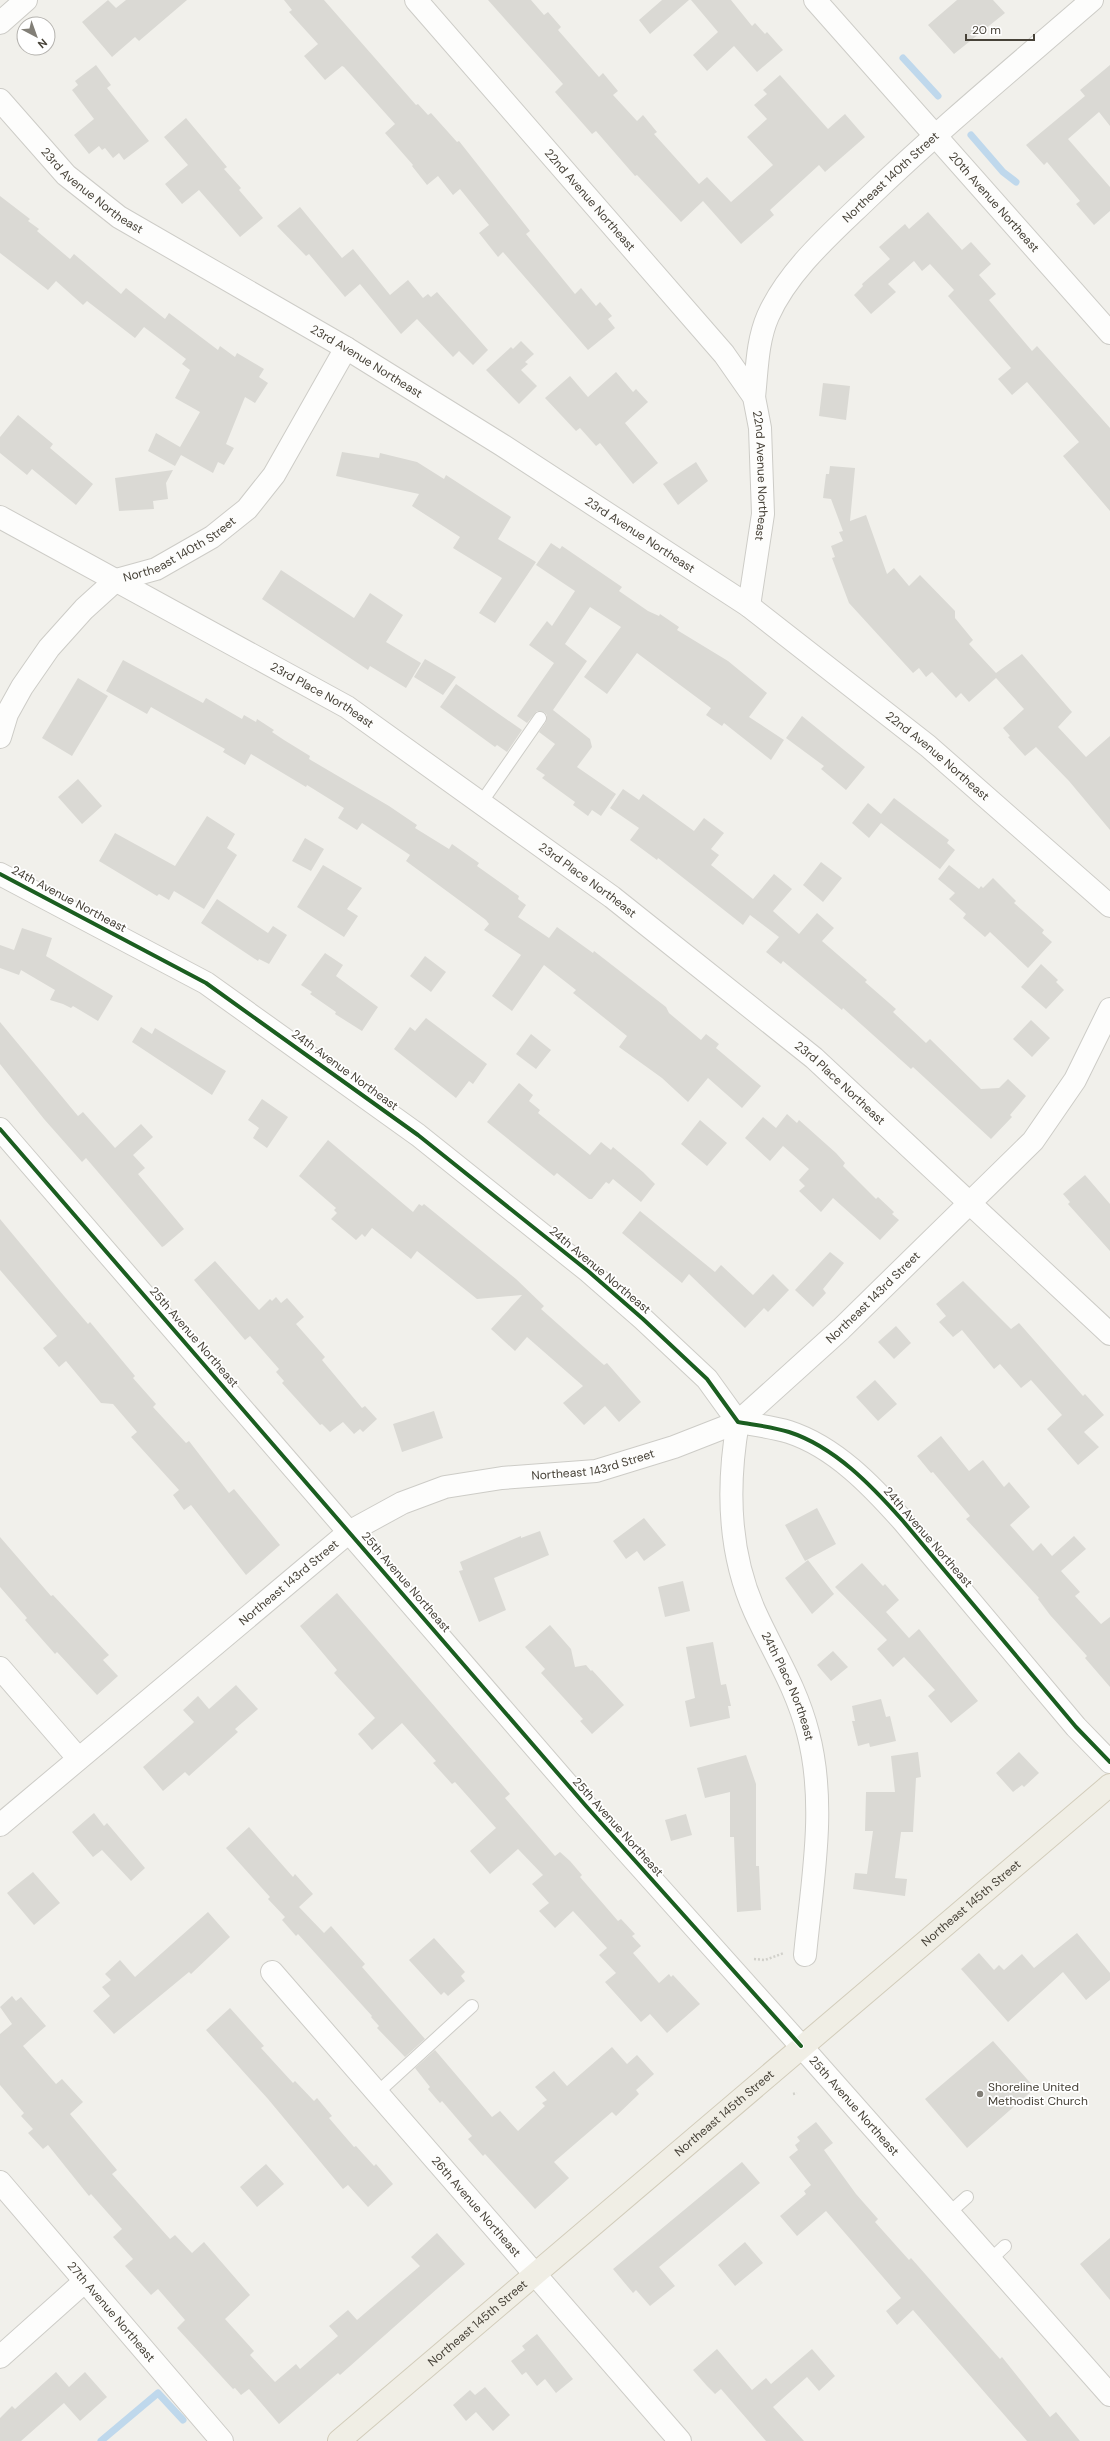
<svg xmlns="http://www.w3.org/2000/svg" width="1110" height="2441" font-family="'DM Sans',sans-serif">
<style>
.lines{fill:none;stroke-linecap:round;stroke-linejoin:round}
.stream{stroke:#bfd8ec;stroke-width:7}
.building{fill:#dad9d4}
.service-casing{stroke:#cdccc7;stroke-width:14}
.minor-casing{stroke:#cdccc7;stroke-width:24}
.tertiary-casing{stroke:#cdccc7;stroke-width:24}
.primary-casing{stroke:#d2ccba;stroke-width:24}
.path{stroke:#d1d0ca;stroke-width:2.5;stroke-dasharray:2 2;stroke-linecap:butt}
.service{stroke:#fdfdfc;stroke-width:12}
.minor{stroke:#fdfdfc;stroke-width:22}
.tertiary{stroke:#fdfdfc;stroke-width:22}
.primary{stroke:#f0eee5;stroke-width:22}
.cycleway-casing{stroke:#fff;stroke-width:6}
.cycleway{stroke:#1b5e20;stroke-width:4}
.poi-dot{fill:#827f77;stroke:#fff;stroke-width:1.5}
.labels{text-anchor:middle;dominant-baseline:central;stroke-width:3.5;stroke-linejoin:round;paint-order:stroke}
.street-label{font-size:12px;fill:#474238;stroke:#fff}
.poi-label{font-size:12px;fill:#474238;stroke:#fff;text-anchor:start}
</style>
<rect width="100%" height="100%" fill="#f1f0eb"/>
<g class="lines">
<!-- stream -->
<path class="stream" d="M903,58L938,96
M971,135L1003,172L1016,182
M101,2441L158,2393L183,2420"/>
</g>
<!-- building -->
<path class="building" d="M108,0L116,8L126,0H187L139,41L135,37L112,57L82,22Z
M284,0H324L416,105L418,104L428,115L431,113L457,142L459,141L530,231L526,234L575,294L581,288L596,306L600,302L612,316L608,319L615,328L588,350L503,252L498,257L479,233L489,225L460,189L453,195L438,176L427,185L412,166L413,165L385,133L395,124L344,67L342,66L325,80L304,56L318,44L289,12L292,10Z
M488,0H531L544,15L548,12L561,27L558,30L599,77L603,73L618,91L613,95L637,121L643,115L657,132L654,134L699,184L707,177L731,202L773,165L747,137L767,119L754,105L767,94L763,90L780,75L828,129L845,114L865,137L825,172L819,165L770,210L774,215L741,244L703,201L681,222L637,175L635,176L596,131L592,134L555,92L563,84Z
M662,0H689L650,34L639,20Z
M691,0H731L752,26L755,23L765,34L767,32L783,50L757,72L734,46L707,71L693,55L718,32Z
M957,0H993L1005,13L954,54L928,25Z
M96,65L111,85L107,88L149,141L124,160L119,153L113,158L105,148L102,150L99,146L89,154L74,135L94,119L72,90L78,85L75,81Z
M1110,65V126L1099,112L1068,139L1110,187V211L1094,225L1076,204L1080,201L1047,162L1044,165L1026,145L1085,96L1080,90Z
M186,118L227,167L224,169L241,188L239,190L263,218L240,237L199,190L182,204L165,184L188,165L164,137Z
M0,196L30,219L28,221L39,229L37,231L70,259L74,254L121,294L126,288L165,319L169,313L218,350L220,346L235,357L237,353L264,369L259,377L268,383L255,403L245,397L226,444L234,448L224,465L218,462L213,473L181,455L175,466L148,451L156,433L180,447L200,412L175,398L190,370L182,364L186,359L144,327L135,338L87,301L83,305L56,281L48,290L0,253Z
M300,207L342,258L353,249L390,295L408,280L423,298L428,294L431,297L437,292L488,350L473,365L459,351L453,357L417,319L401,334L360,284L345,297L309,254L306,256L277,226Z
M928,212L962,250L971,242L991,264L979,275L996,294L989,300L1032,351L1037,346L1110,428V511L1063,456L1079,442L1027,382L1012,395L998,379L1011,368L948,296L954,290L930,264L922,271L914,261L888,284L896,292L871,314L854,295L863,286L862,284L890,259L879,247L905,224L909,229Z
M521,341L534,354L525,362L528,364L521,370L537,386L519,404L486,370L511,347L513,349Z
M616,372L633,392L636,389L648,402L625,423L658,463L633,484L600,443L596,446L580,428L576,431L545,398L570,376L588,397Z
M823,383L850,386L846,420L819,416Z
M18,415L53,444L50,448L93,484L76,505L32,469L27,475L0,453V437Z
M342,452L379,458L380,453L417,462L444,479L446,475L511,517L498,539L536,562L495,623L479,613L502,578L453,548L460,537L412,506L419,494L336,476Z
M696,462L708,481L678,505L663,484Z
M830,466L855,468L850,521L866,515L887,574L894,568L909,586L920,575L955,611V618L973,640L969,644L996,673L1022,654L1072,712L1058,727L1086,757L1110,736V830L1069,781L1036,747L1025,756L1008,737L1010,736L1003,728L1024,709L996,678L969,702L961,693L956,698L932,672L926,677L919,668L913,673L849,603L832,558L835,557L831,546L843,541L839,532L843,531L831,499L823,498L826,474H829Z
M173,470L166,483L168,499L153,501L154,509L119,511L115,478Z
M551,543L560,549L562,546L622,587L619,591L648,611L659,616L660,614L679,627L677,630L728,661L767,693L749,717L784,740L771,760L724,723L722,726L706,715L711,708L637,653L607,694L584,677L621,627L590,607L565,644L587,661L553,710L590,739L592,747L577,767L616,794L601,816L592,810L588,816L573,805L575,802L542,778L545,775L536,769L555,744L539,732L546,722L547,715L544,712L537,711L527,723L517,716L554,663L529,645L547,621L552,626L575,591L536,565Z
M281,570L354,618L370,593L403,615L386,642L421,663L406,688L370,666L368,670L262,599Z
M425,659L456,677L443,695L414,677Z
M123,660L203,703L206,698L242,719L244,715L256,722L257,719L274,730L272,732L284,740L310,756L309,759L389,806L417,825L415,828L449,849L452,844L479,863L477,866L519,896L518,899L526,905L518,917L549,938L557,927L593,953L594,951L666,1007L669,1013L701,1040L706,1034L719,1044L716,1048L761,1086L742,1108L708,1078L688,1102L662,1078L619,1047L627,1036L573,993L576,990L544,965L512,1011L492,996L521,955L484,930L489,924L486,920L406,861L410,855L362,823L357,830L338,818L344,808L307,785L306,787L251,754L245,765L223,752L225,749L151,707L147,714L106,691Z
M78,678L108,696L72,756L42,738Z
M456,684L522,730L507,752L497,745L495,747L440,707Z
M802,716L865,767L846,790L821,769L824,766L786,738Z
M78,779L102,806L82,824L58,797Z
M623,789L639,800L643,794L694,831L704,818L724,833L711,849L719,855L711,865L753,899L774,874L792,889L773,911L799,934L817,913L834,928L822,941L867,980L865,982L896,1009L893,1012L926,1043L930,1039L981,1089L999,1088L1008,1079L1026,1096L1010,1115L1012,1117L991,1139L913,1067L911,1069L843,1008L842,1010L783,961L781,964L766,952L779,937L750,915L743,925L658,858L657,860L630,840L639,828L610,808Z
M894,798L949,840L947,843L955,850L940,869L881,823L869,838L852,823L868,803L881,814Z
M207,816L235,834L227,848L237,855L204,909L174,891L169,900L159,894L157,896L99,861L115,833L175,866Z
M305,838L324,849L311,871L292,861Z
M821,862L842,878L823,902L803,885Z
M323,865L362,888L347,909L358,916L344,937L297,907Z
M949,865L979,889L981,886L983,888L993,878L1016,901L1014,903L1044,930L1042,933L1052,942L1028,968L990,932L985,937L963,918L966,914L949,899L955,893L938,879Z
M217,899L268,933L273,926L287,935L269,964L259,959L258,961L201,923Z
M22,928L52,938L46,956L113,996L98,1021L73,1006L71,1008L63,1004L50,1000L55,990L21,970L19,975L0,968V945L14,950Z
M325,953L343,965L336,976L378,1007L362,1031L335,1014L336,1012L310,994L312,992L301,985Z
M425,956L446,972L431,992L410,976Z
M1041,964L1058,980L1056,982L1064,990L1046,1009L1021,987Z
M426,1018L487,1064L473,1084L469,1081L456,1098L394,1049L410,1027L415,1031Z
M1031,1020L1050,1038L1032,1057L1013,1039Z
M0,1022L78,1116L83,1112L115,1148L141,1124L153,1137L133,1155L145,1168L138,1174L184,1229L164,1246L162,1247L86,1158L82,1162L44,1119L0,1064Z
M141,1027L152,1034L155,1028L226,1071L212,1095L132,1042Z
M531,1034L551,1050L536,1069L516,1054Z
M519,1083L533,1095L529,1101L540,1110L538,1113L590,1155L601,1142L611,1150L613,1147L643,1172L655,1184L641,1202L613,1179L609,1184L606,1182L592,1199H589L557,1173L554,1176L487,1122Z
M262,1099L288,1117L267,1148L253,1138L259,1128L248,1120Z
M787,1114L797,1123L799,1120L836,1153L845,1163L843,1166L876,1199L878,1197L894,1212L892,1214L899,1220L880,1240L833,1198L821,1212L799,1191L805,1186L799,1180L809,1169L783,1146L770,1161L745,1138L763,1117L776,1128Z
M700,1120L727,1143L707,1166L681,1144Z
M328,1140L413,1212L419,1204L422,1206L424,1204L516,1279L544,1306L541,1309L604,1365L607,1363L641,1402L619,1422L605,1406L584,1425L563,1403L583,1386L527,1337L515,1351L491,1329L522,1295L477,1299L417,1251L411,1259L372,1228L365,1237L362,1234L356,1240L331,1219L337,1213L334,1210L336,1208L299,1176Z
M1085,1175L1110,1204V1251L1068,1204L1070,1202L1063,1194Z
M640,1211L715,1272L721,1265L753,1295L773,1274L789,1290L768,1312L764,1308L745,1328L689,1274L682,1283L622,1233Z
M0,1219L64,1296L88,1324L90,1322L135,1376L133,1378L156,1404L153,1407L186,1443L189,1441L229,1493L234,1489L280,1545L246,1575L191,1505L184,1510L173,1495L179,1490L131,1437L137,1432L113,1404L101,1403L66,1361L59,1367L43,1348L57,1336L0,1270Z
M830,1252L844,1263L823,1289L826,1293L813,1307L795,1290Z
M215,1261L259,1310L270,1299L272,1301L276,1297L281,1303L287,1298L304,1317L296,1324L325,1357L322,1360L362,1408L365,1406L377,1419L363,1432L360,1429L354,1434L343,1422L330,1432L322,1424L320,1425L282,1383L284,1381L276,1372L279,1369L250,1336L245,1340L194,1280Z
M963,1281L1011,1329L1019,1323L1083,1396L1085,1394L1104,1415L1084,1432L1099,1447L1078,1465L1047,1429L1062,1415L1031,1380L1021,1388L1000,1364L994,1369L962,1330L953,1337L939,1322L946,1316L936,1304Z
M896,1326L911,1343L894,1359L878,1342Z
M875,1380L897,1404L878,1421L856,1397Z
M434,1411L443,1438L402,1452L393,1424Z
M941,1436L969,1471L983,1460L1004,1487L1009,1482L1030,1507L1010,1525L1033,1551L1041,1543L1052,1556L1074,1536L1086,1549L1061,1571L1080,1592L1075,1596L1101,1624L1110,1617V1687L1085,1658L1087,1656L1050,1615L1038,1599L1039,1598L966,1519L970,1516L933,1472L931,1473L917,1456Z
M817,1508L836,1544L805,1561L785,1525Z
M644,1518L666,1545L644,1561L637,1551L626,1559L613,1541Z
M540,1531L549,1555L494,1578L506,1610L479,1622L459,1571L463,1570L460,1562L521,1536V1538Z
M0,1537L51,1596L53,1595L109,1655L103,1660L118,1676L97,1695L57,1652L55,1654L25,1620L27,1618L0,1587Z
M808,1560L834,1594L812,1614L785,1578Z
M862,1563L883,1586L885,1584L899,1600L886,1612L909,1638L919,1629L978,1701L951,1723L928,1696L935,1690L904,1657L893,1667L877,1649L887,1640L835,1587Z
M683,1581L690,1611L665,1617L658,1587Z
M337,1593L510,1794L505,1798L555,1856L560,1852L570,1861L582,1875L580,1877L618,1921L621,1919L635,1934L632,1936L641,1946L633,1953L659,1983L669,1974L671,1977L673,1975L700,2004L667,2033L650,2014L641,2022L605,1982L616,1973L599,1955L607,1948L573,1911L555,1928L539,1911L549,1903L532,1884L543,1875L518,1849L490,1874L470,1851L496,1828L455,1782L452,1784L433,1763L436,1761L402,1723L372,1750L358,1734L375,1718L334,1673L337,1670L300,1626Z
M550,1625L571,1649L575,1667L586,1665L591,1671L592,1670L624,1705L592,1734L580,1721L583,1719L541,1673L545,1669L525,1647Z
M713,1642L721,1685L726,1684L731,1706H728L730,1718L690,1727L685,1701L695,1698L686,1647Z
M833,1651L848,1667L831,1681L817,1665Z
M236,1685L258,1709L235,1729L238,1732L189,1776L185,1772L163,1791L143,1767L192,1724L194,1722L183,1710L198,1696L209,1709Z
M881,1699L886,1717L890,1716L896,1741L870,1747L869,1743L858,1746L852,1721H855L852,1706Z
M918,1752L921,1777L916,1778L913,1832H901L895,1878L907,1879L905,1896L853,1889L855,1873L867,1874L873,1831H865L866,1792H895L891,1756Z
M1019,1752L1039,1773L1024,1787L1022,1785L1013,1792L996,1773Z
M746,1755L756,1784V1866H759L761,1910L737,1912L734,1837H730V1792L705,1798L697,1768Z
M94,1813L104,1826L107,1823L145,1868L131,1881L102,1850L93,1857L72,1832Z
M686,1814L692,1835L671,1841L665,1820Z
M249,1827L293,1877L295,1874L313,1894L299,1907L324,1933L331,1926L365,1964L362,1967L425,2039L405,2057L377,2028L379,2026L371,2017L372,2016L298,1934L296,1936L282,1920L285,1917L268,1899L270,1897L226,1848Z
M33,1872L60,1903L34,1925L7,1893Z
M208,1912L230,1937L191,1974L189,1972L114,2034L93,2011L110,1996L102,1987L111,1980L105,1974L120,1960L135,1977Z
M1077,1933L1110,1973V1980L1086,2000L1063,1972L1008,2022L961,1969L979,1953L994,1970L999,1965L1004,1970L1022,1954L1034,1968Z
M434,1938L465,1972L461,1976L465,1981L448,1996L444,1992L441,1995L409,1960Z
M12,1996L16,2001L21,1997L46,2026L23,2046L56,2084L62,2079L83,2102L70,2114L117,2170L112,2174L170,2239L175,2235L192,2253L204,2242L250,2295L225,2319L254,2351L250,2355L275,2382L296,2364L300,2369L338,2336L329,2326L348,2310L357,2320L420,2266L411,2257L437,2233L465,2264L340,2375L338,2373L279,2424L249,2389L241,2395L235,2388L233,2389L177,2328L185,2320L158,2289L151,2295L125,2266L133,2259L113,2237L122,2229L91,2194L89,2196L48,2145L43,2149L28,2133L33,2129L21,2116L24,2113L0,2085V2034L12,2024L0,2007Z
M230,2008L264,2046L261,2048L293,2083L295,2081L314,2101L317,2098L332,2116L329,2118L354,2147L356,2146L374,2166L376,2164L393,2184L368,2207L348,2185L343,2189L268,2099L206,2030Z
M993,2041L1035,2088L967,2148L925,2099Z
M612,2047L627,2064L637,2055L654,2074L636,2090L639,2094L616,2116L612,2112L554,2162L569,2178L535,2209L485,2154L483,2156L468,2139L472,2136L442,2101L440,2103L428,2089L430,2087L415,2068L435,2050L492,2117L500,2111L518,2131L545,2106L542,2103L547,2100L535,2087L554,2071L567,2086Z
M816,2122L833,2143L824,2150L856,2194L878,2219L875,2222L909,2260L911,2258L1000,2359L1002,2357L1050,2417L1056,2412L1080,2441H1027L913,2310L897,2325L886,2311L901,2298L826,2211L797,2236L780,2216L806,2194L804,2191L811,2185L789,2157L798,2150L795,2145L800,2141L797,2137Z
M742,2162L760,2183L659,2267L675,2286L650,2306L636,2290L633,2293L613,2269Z
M266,2164L284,2184L257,2207L240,2187Z
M1110,2238V2300L1080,2264Z
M745,2242L763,2263L735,2286L718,2265Z
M537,2334L573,2379L556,2393L545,2379L537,2386L526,2372L522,2375L511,2361L525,2350L522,2346Z
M717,2349L752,2390L766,2378L771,2384L812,2349L835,2376L819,2391L807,2377L773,2407L804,2441H766L721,2389L715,2394L707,2386L693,2370Z
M56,2372L69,2387L85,2372L107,2397L80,2421L64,2403L21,2441H0V2418L12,2406L15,2409Z
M485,2387L510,2415L493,2431L476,2412L466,2421L453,2405L470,2390L475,2395Z"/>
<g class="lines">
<!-- service casing -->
<g class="service-casing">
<path id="service" d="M481,803L540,718
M377,2093L472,2006
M949,2213L967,2197
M990,2260L1005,2246"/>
</g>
<!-- minor casing -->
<g class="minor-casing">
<g id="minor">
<path id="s1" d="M416,0L724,354L754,397L760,428L763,514L749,606"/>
<path id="s2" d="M815,0L1110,333"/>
<path d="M0,23L26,0"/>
<path id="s3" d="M0,100L66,175L119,217L346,348L502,445L749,606L928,746L1110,906"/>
<path id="s4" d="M754,397C757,370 757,341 768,316C789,269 833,232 869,197C941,128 1017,65 1092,0"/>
<path id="s5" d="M0,517L347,707L612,897L814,1058L1110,1334"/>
<path id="s6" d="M0,737L7,714L22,687L49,648L84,609L116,580L156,569L212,537L247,509L274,475L346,348"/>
<path d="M0,874L206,983L418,1135L588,1271L643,1319L707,1379L738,1422C755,1425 773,1427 789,1432C835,1447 872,1486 903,1521L1076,1727L1110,1762"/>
<path d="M0,1129L586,1806L801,2046"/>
<path id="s7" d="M738,1422C727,1485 728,1552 755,1612C774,1654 796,1686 808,1733C827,1805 812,1882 805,1955"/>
<path d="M0,1668L78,1758"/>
<path id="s8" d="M0,1825L349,1532L402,1503L445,1487L502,1478L596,1471L674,1447L738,1422L841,1329L1033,1141L1075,1080L1110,1009"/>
<path id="s9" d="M272,1972L680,2441"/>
<path id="s10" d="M0,2182L222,2441"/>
<path d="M0,2357L84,2282"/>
</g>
</g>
<!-- tertiary casing -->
<g class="tertiary-casing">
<g id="tertiary">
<path id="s11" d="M801,2046L1110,2395"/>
</g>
</g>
<!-- primary casing -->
<g class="primary-casing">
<g id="primary">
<path id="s12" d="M339,2441L1110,1785"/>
</g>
</g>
<!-- path -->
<path class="path" d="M754,1959L765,1960L784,1953
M793,2094L797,2093"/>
<!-- service -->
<use href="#service" class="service"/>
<!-- minor -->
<use href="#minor" class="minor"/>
<!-- tertiary -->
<use href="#tertiary" class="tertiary"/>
<!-- primary -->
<use href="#primary" class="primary"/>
<!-- cycleway casing -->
<g class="cycleway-casing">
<path id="cycleway" d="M0,874L206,983L418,1135L588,1271L643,1319L707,1379L738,1422C755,1425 773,1427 789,1432C835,1447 872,1486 903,1521L1076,1727L1110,1762
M0,1129L586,1806L801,2046"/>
</g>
<!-- cycleway -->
<use href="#cycleway" class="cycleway"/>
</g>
<!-- markers -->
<circle class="poi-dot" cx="980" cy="2094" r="4"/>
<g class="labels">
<!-- street labels -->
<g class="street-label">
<text stroke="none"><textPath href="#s4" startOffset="269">Northeast 140th Street</textPath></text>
<text stroke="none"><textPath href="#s3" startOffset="130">23rd Avenue Northeast</textPath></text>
<text stroke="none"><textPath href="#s1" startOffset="265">22nd Avenue Northeast</textPath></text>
<text stroke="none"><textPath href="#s2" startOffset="270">20th Avenue Northeast</textPath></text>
<text stroke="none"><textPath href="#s3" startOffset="454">23rd Avenue Northeast</textPath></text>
<text stroke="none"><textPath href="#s1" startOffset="601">22nd Avenue Northeast</textPath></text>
<text stroke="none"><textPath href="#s3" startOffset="778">23rd Avenue Northeast</textPath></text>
<text stroke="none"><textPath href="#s6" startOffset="269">Northeast 140th Street</textPath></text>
<text stroke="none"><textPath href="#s5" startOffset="368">23rd Place Northeast</textPath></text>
<text stroke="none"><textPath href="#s3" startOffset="1149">22nd Avenue Northeast</textPath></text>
<text stroke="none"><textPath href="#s5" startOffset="692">23rd Place Northeast</textPath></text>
<text transform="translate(69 899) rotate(28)">24th Avenue Northeast</text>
<text transform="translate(345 1070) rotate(36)">24th Avenue Northeast</text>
<text stroke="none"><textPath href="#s5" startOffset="1016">23rd Place Northeast</textPath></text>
<text transform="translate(600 1270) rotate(40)">24th Avenue Northeast</text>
<text stroke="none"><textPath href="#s8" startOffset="1048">Northeast 143rd Street</textPath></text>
<text transform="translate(194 1337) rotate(49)">25th Avenue Northeast</text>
<text stroke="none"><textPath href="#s8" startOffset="712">Northeast 143rd Street</textPath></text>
<text transform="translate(928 1537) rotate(49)">24th Avenue Northeast</text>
<text stroke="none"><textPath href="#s8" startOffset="377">Northeast 143rd Street</textPath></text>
<text transform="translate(406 1582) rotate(49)">25th Avenue Northeast</text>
<text stroke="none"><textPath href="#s7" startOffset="275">24th Place Northeast</textPath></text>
<text transform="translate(618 1827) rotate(48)">25th Avenue Northeast</text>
<text stroke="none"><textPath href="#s12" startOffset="830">Northeast 145th Street</textPath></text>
<text stroke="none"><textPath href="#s11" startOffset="80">25th Avenue Northeast</textPath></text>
<text stroke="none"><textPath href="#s12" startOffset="506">Northeast 145th Street</textPath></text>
<text stroke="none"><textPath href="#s9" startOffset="311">26th Avenue Northeast</textPath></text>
<text stroke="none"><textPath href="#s10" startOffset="171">27th Avenue Northeast</textPath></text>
<text stroke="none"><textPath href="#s12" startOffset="182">Northeast 145th Street</textPath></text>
</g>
<!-- poi labels -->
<g class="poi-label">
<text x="988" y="2087">Shoreline United<tspan x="988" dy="14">Methodist Church</tspan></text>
</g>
</g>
<!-- north arrow -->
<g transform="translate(36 36) rotate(139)"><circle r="19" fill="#ffffff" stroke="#b5b3af"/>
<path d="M0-3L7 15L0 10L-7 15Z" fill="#827f77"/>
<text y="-6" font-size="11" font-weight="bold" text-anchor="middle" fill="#474238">N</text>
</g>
<!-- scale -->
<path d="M966 34v6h68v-6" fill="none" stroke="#474238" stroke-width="2"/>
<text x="972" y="34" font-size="12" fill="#474238" stroke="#ffffff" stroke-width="3" paint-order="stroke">20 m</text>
</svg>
